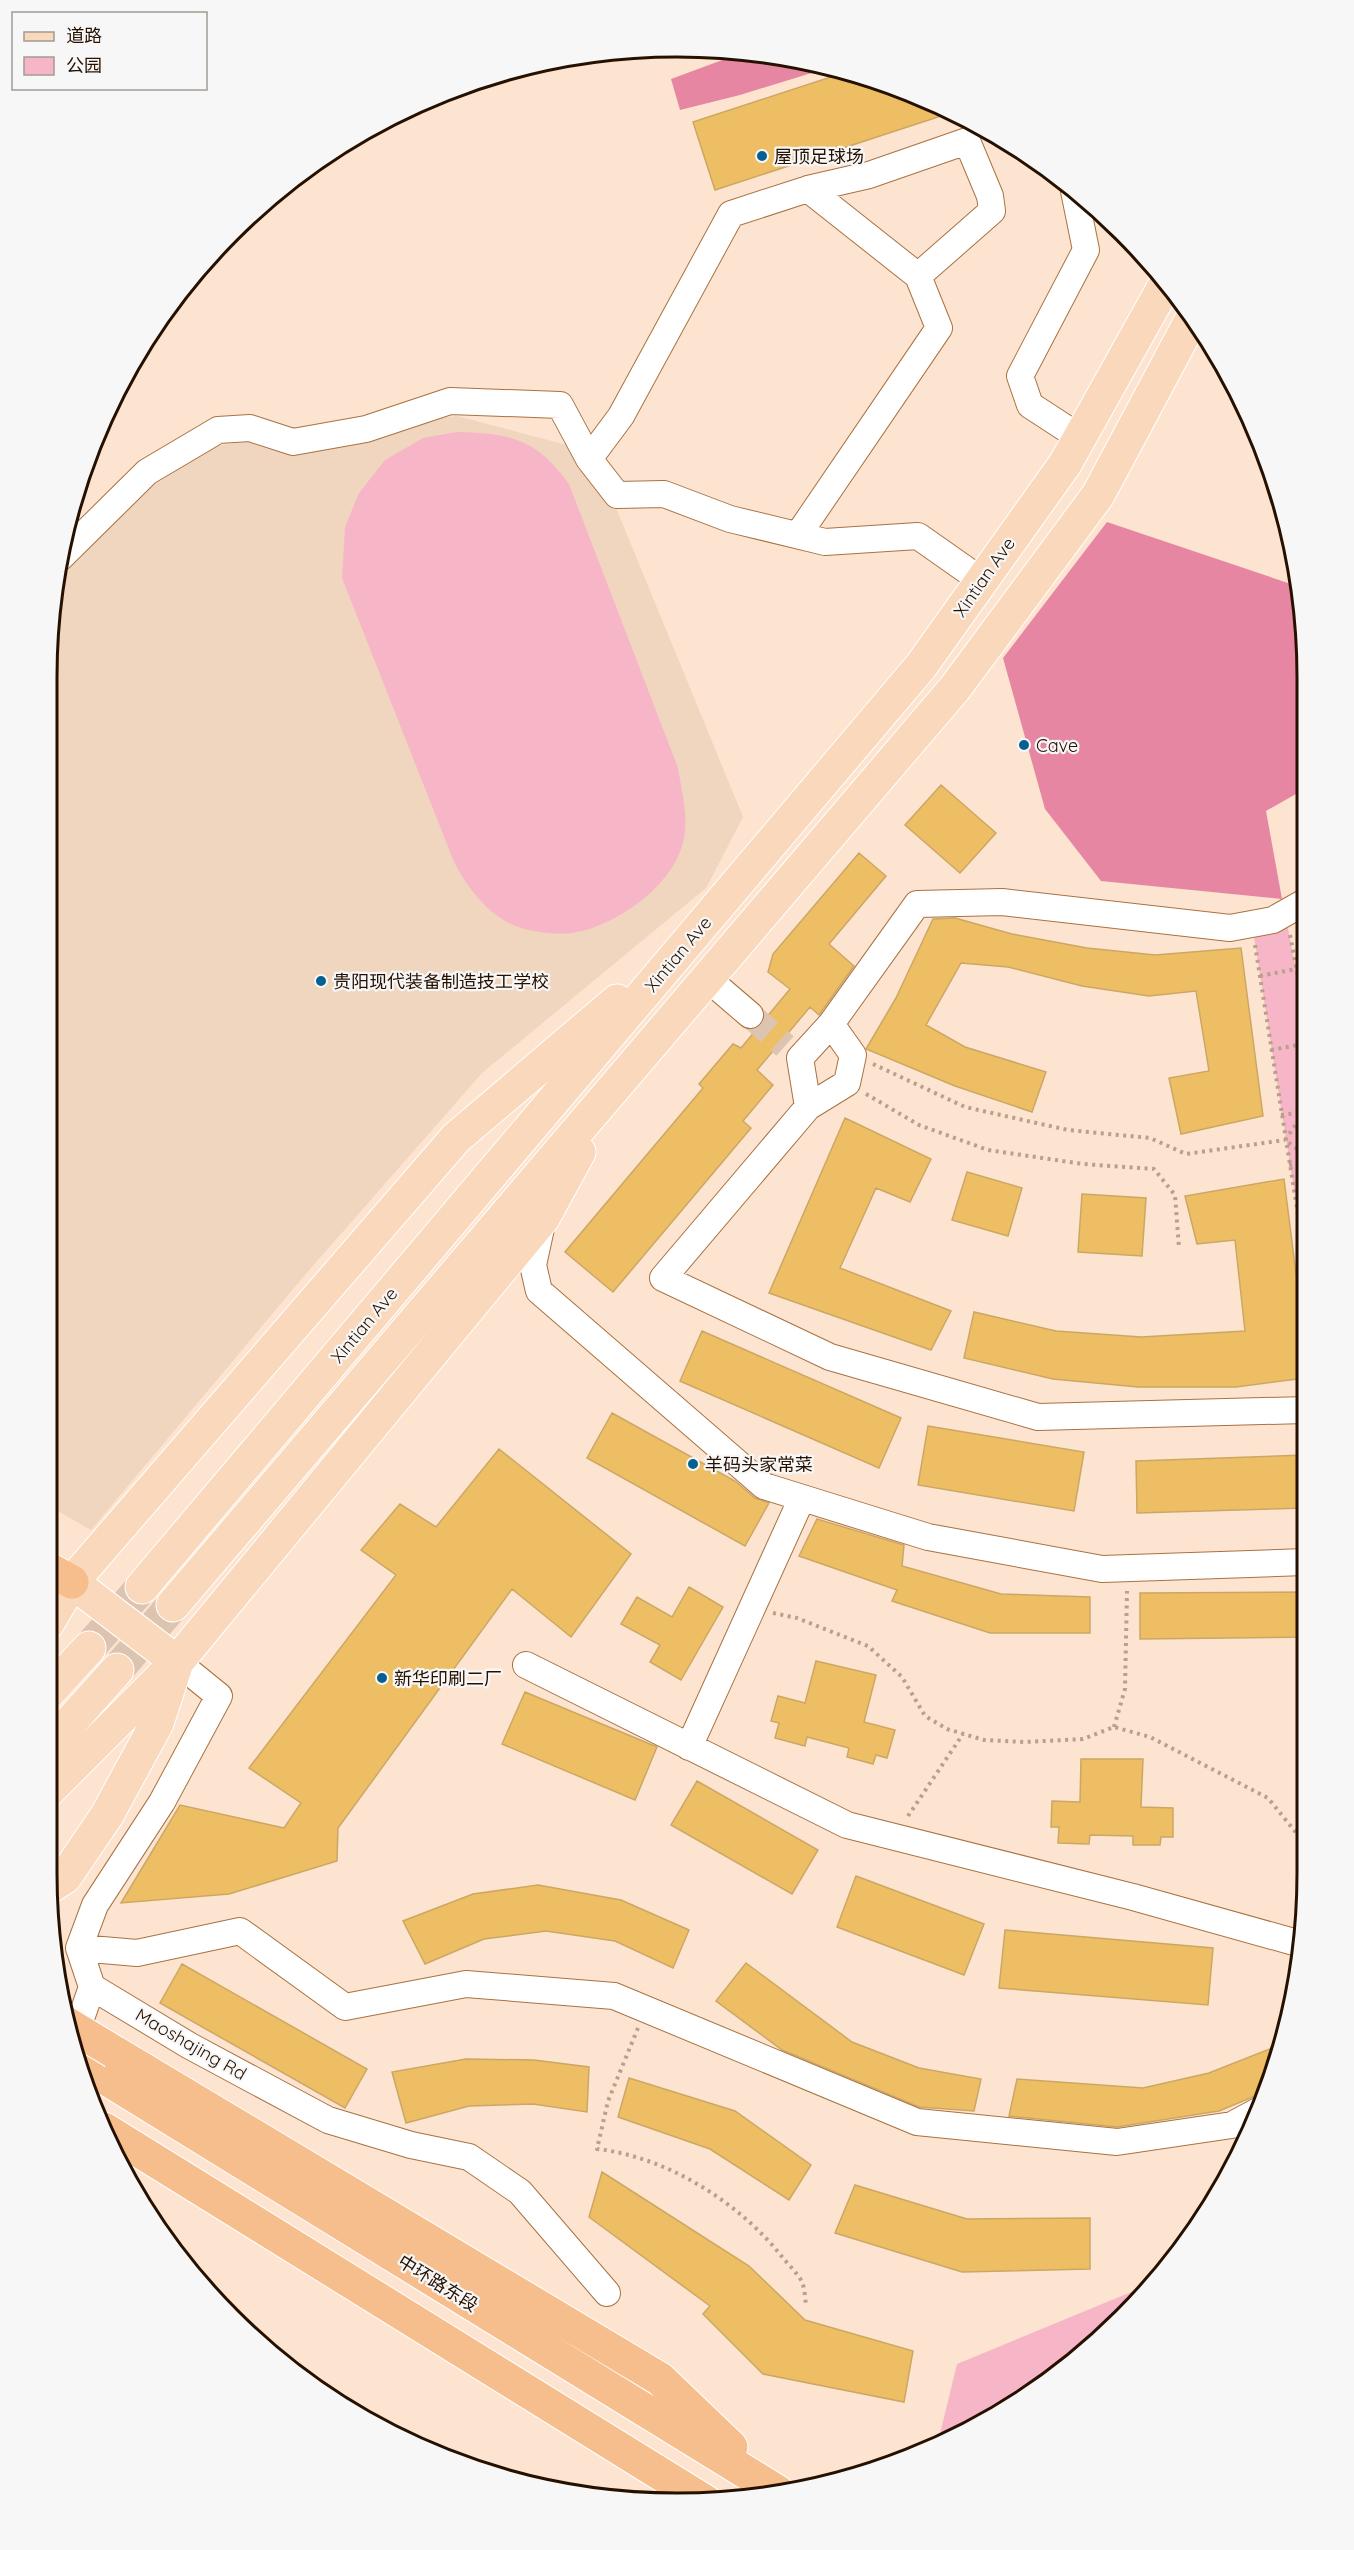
<svg xmlns="http://www.w3.org/2000/svg" width="1354" height="2550" font-family="Quicksand,'Noto Sans SC',sans-serif">
<style>
.built{fill:#f0d5bf}
.green{fill:#f7b6c7}
.forest{fill:#e686a3}
.building{fill:#eebe64;stroke:#cca764;stroke-width:1.5}
.lines{fill:none;stroke-linecap:round;stroke-linejoin:round}
.minor-tunnel{stroke:#ddc4b1;stroke-width:26;stroke-dasharray:26 13;stroke-linecap:butt}
.major-tunnel{stroke:#ddc4b1;stroke-width:33;stroke-dasharray:33 16;stroke-linecap:butt}
.minor-casing{stroke:#a97241;stroke-width:28}
.major-casing{stroke:#fff;stroke-width:35}
.highway-casing{stroke:#fff;stroke-width:35}
.path{stroke:#b8a08d;stroke-width:4;stroke-dasharray:3 4.5;stroke-linecap:butt}
.minor{stroke:#fff;stroke-width:26}
.major{stroke:#fad8bb;stroke-width:33}
.highway{stroke:#f7be8d;stroke-width:33}
.highway-bridge-casing{stroke:#fff;stroke-width:35;stroke-linecap:butt}
.highway-bridge{stroke:#f7be8d;stroke-width:33}
.poi-dot{fill:#046090;stroke:#f7f7f7;stroke-width:2}
.labels{text-anchor:middle;dominant-baseline:central;stroke-width:4.5;stroke-linejoin:round;paint-order:stroke}
.poi-label{font-size:18px;fill:#261100;stroke:#f7f7f7;text-anchor:start}
.street-label{font-size:18px;fill:#261100;stroke:#f7f7f7}
.rim{fill:none;stroke:#261100;stroke-width:3}
</style>
<rect width="100%" height="100%" fill="#fde4d0"/>
<!-- built -->
<path class="built" d="M457,416L593,452L743,817L706,888L482,1073L304,1276L91,1530L47,1505L48,636L60,563L128,502L214,446Z"/>
<!-- green -->
<path class="green" d="M457,432C510,433 537,439 569,484L678,768C682,793 690,821 682,846C670,888 614,927 572,933C558,935 534,932 521,928C490,918 468,889 454,862L342,578L345,527L359,493L385,460L423,438Z
M1285,913L1303,1006L1304,1253L1252,924Z
M1153,2283L1093,2347L1027,2397L937,2446L957,2364Z"/>
<!-- forest -->
<path class="forest" d="M744,52L831,67L740,95L680,110L671,79Z
M1107,522L1288,583L1302,601L1303,790L1266,811L1282,899L1101,881L1045,809L1003,658Z"/>
<!-- building -->
<path class="building" d="M849,71L938,105L941,116L715,190L693,122Z
M941,785L996,833L960,873L905,825Z
M859,853L886,876L829,944L854,966L819,1015L810,1007L757,1070L773,1085L743,1121L751,1128L613,1292L565,1252L703,1088L699,1084L733,1044L741,1048L790,989L768,972L773,954Z
M955,918L1012,934L1087,948L1155,955L1241,948L1263,1116L1181,1134L1169,1078L1209,1071L1196,991L1149,996L1082,986L1008,967L961,963L926,1025L965,1047L1046,1072L1032,1112L955,1086L866,1049L896,998L933,919Z
M845,1118L931,1159L910,1202L876,1188L840,1268L951,1311L931,1350L769,1293Z
M967,1172L1022,1188L1008,1236L952,1220Z
M1284,1179L1304,1337L1305,1378L1236,1387H1138L1053,1379L964,1358L974,1312L1056,1331L1141,1337L1245,1331L1235,1240L1197,1244L1185,1196Z
M1082,1194L1146,1198L1142,1256L1078,1252Z
M702,1331L901,1418L879,1468L680,1381Z
M612,1413L735,1481L755,1498L769,1503L745,1546L587,1458Z
M928,1426L1084,1452L1074,1511L918,1485Z
M499,1449L631,1554L571,1637L512,1589L338,1828L337,1861L229,1894L121,1903L180,1805L284,1828L301,1803L249,1768L396,1575L361,1550L400,1504L436,1527Z
M1305,1455V1508L1137,1513L1136,1461Z
M817,1519L904,1545L902,1566L1001,1594L1090,1597V1633H990L892,1601L897,1590L799,1556Z
M689,1587L723,1607L681,1680L650,1662L660,1645L621,1624L637,1597L672,1617Z
M1305,1592V1637L1140,1639V1593Z
M816,1661L876,1675L864,1722L895,1730L887,1758L876,1755L873,1764L847,1757L849,1748L807,1737L805,1746L775,1738L779,1723L771,1721L778,1696L805,1703Z
M525,1692L657,1747L635,1800L502,1744Z
M1081,1759H1143L1141,1807L1173,1808V1837H1161L1160,1845H1133V1836L1090,1835L1089,1844L1058,1843L1059,1827H1051L1052,1801L1080,1802Z
M697,1781L818,1850L792,1894L671,1825Z
M856,1876L984,1924L964,1975L837,1927Z
M538,1885L621,1900L689,1930L673,1968L615,1941L546,1931L484,1939L425,1964L403,1921L473,1894Z
M1005,1930L1213,1948L1208,2005L999,1988Z
M746,1963L852,2042L919,2068L981,2079L974,2111L919,2107L782,2050L716,2001Z
M182,1964L367,2069L345,2108L160,2003Z
M1272,2048L1277,2061L1265,2092L1219,2111L1117,2127L1009,2116L1017,2079L1143,2088L1209,2073Z
M466,2059L534,2060L589,2067L587,2112L533,2104L469,2106L406,2123L392,2072Z
M629,2078L735,2111L811,2165L789,2200L710,2149L618,2117Z
M602,2172L749,2266L805,2320L913,2351L904,2402L763,2374L703,2314L710,2306L589,2217Z
M855,2185L967,2219L1090,2218V2269L962,2272L835,2233Z"/>
<g class="lines">
<!-- minor-tunnel -->
<path class="minor-tunnel" d="M750,1015L785,1046"/>
<!-- major-tunnel -->
<path class="major-tunnel" d="M89,1648L142,1587
M117,1670L173,1605"/>
<!-- minor casing -->
<g class="minor-casing">
<path id="minor" d="M808,189L869,175L967,141L990,196L992,211L918,276
M1074,191L1086,250L1020,376L1030,405L1079,437
M589,459L621,416L731,214L808,189L918,276L939,328L798,535
M61,557L147,472L218,430L250,428L293,442L366,429L450,401L560,405L589,459L617,495L664,494L730,519L825,542L918,536L982,581
M1303,903L1273,920L1230,928L1002,902L917,904L831,1024L800,1058L808,1107L663,1278L830,1357L1038,1417L1305,1410
M708,979L750,1015
M808,1107L847,1083L853,1055L831,1024
M543,1219L533,1265L539,1291L764,1486L928,1537L1102,1569L1305,1562
M177,1662L219,1696L162,1802L95,1905L79,1948L92,1987L190,2046L328,2120L411,2145L469,2157L520,2192L607,2293
M526,1665L847,1825L1133,1897L1301,1944
M689,1747L802,1498
M79,1948L137,1953L240,1931L345,2007L466,1984L614,1996L917,2122L1117,2142L1232,2125L1258,2111
M72,2044L92,1987"/>
</g>
<!-- major casing -->
<g class="major-casing">
<path id="major" d="M142,1587L921,666L1065,464L1165,285
M173,1605L955,688L1098,495L1193,317
M47,1624L72,1582L456,1138L617,1001
M47,1694L89,1648
M47,1748L117,1670
M47,1792L177,1662L543,1218L579,1152
M48,1888L65,1877L107,1815L157,1723L177,1662L72,1582"/>
</g>
<!-- highway casing -->
<g class="highway-casing">
<path id="highway" d="M47,1568L72,1582
M114,2052L660,2379L731,2447
M76,2060L778,2492
M104,2129L706,2502"/>
</g>
<!-- path -->
<path class="path" d="M1290,935L1303,1002
M1255,945L1304,1252
M1260,976L1296,969
M1271,1050L1303,1044
M873,1064L965,1107L1068,1130L1150,1138L1186,1154L1285,1140
M866,1094L919,1125L988,1150L1083,1164L1154,1169L1175,1195L1179,1248
M1304,1113L1285,1140L1304,1154
M1281,1115L1304,1112
M1289,1165L1304,1162
M773,1613L797,1618L868,1646L902,1677L925,1716L947,1729L984,1740L1025,1742L1083,1739L1114,1727L1150,1737L1268,1798L1306,1845
M1114,1727L1125,1689L1127,1591
M908,1816L963,1734
M638,2028L608,2101L597,2149C668,2157 740,2203 783,2258C789,2265 796,2272 801,2280C805,2287 805,2298 806,2306"/>
<!-- minor -->
<use href="#minor" class="minor"/>
<!-- major -->
<use href="#major" class="major"/>
<!-- highway -->
<use href="#highway" class="highway"/>
<!-- highway-bridge casing -->
<g class="highway-bridge-casing">
<path id="highway-bridge" d="M66,2023L114,2052"/>
</g>
<!-- highway-bridge -->
<use href="#highway-bridge" class="highway-bridge"/>
</g>
<!-- markers -->
<g class="poi-dot">
<circle cx="762" cy="156" r="6"/>
<circle cx="1024" cy="745" r="6"/>
<circle cx="321" cy="981" r="6"/>
<circle cx="693" cy="1464" r="6"/>
<circle cx="382" cy="1678" r="6"/>
</g>
<g class="labels">
<!-- poi labels -->
<g class="poi-label">
<text x="774" y="156">屋顶足球场</text>
<text x="1036" y="745">Cave</text>
<text x="333" y="981">贵阳现代装备制造技工学校</text>
<text x="705" y="1464">羊码头家常菜</text>
<text x="394" y="1678">新华印刷二厂</text>
</g>
<!-- street labels -->
<g class="street-label">
<text transform="translate(984 577) rotate(-55)">Xintian Ave</text>
<text transform="translate(678 954) rotate(-50)">Xintian Ave</text>
<text transform="translate(364 1325) rotate(-50)">Xintian Ave</text>
<text transform="translate(191 2044) rotate(30)">Maoshajing Rd</text>
<text transform="translate(438 2283) rotate(32)">中环路东段</text>
</g>
</g>
<!-- crop -->
<path d="M0 0H1354V2550H0ZM677 57H677A620 620 0 0 1 1297 677V1873A620 620 0 0 1 677 2493H677A620 620 0 0 1 57 1873V677A620 620 0 0 1 677 57Z" fill="#f7f7f7" fill-rule="evenodd"/>
<path class="rim" d="M677 57H677A620 620 0 0 1 1297 677V1873A620 620 0 0 1 677 2493H677A620 620 0 0 1 57 1873V677A620 620 0 0 1 677 57Z"/>
<!-- legend -->
<rect x="12" y="12" width="195" height="78" fill="#f7f7f7" stroke="#a39b94" stroke-width="1.5"/>
<rect x="24" y="32" width="30" height="9" fill="#fad8bb" stroke="#a39b94" stroke-width="1.5"/>
<text x="66" y="42" font-size="18" fill="#261100">道路</text>
<rect x="24" y="57" width="30" height="18" fill="#f7b6c7" stroke="#a39b94" stroke-width="1.5"/>
<text x="66" y="72" font-size="18" fill="#261100">公园</text>
</svg>
